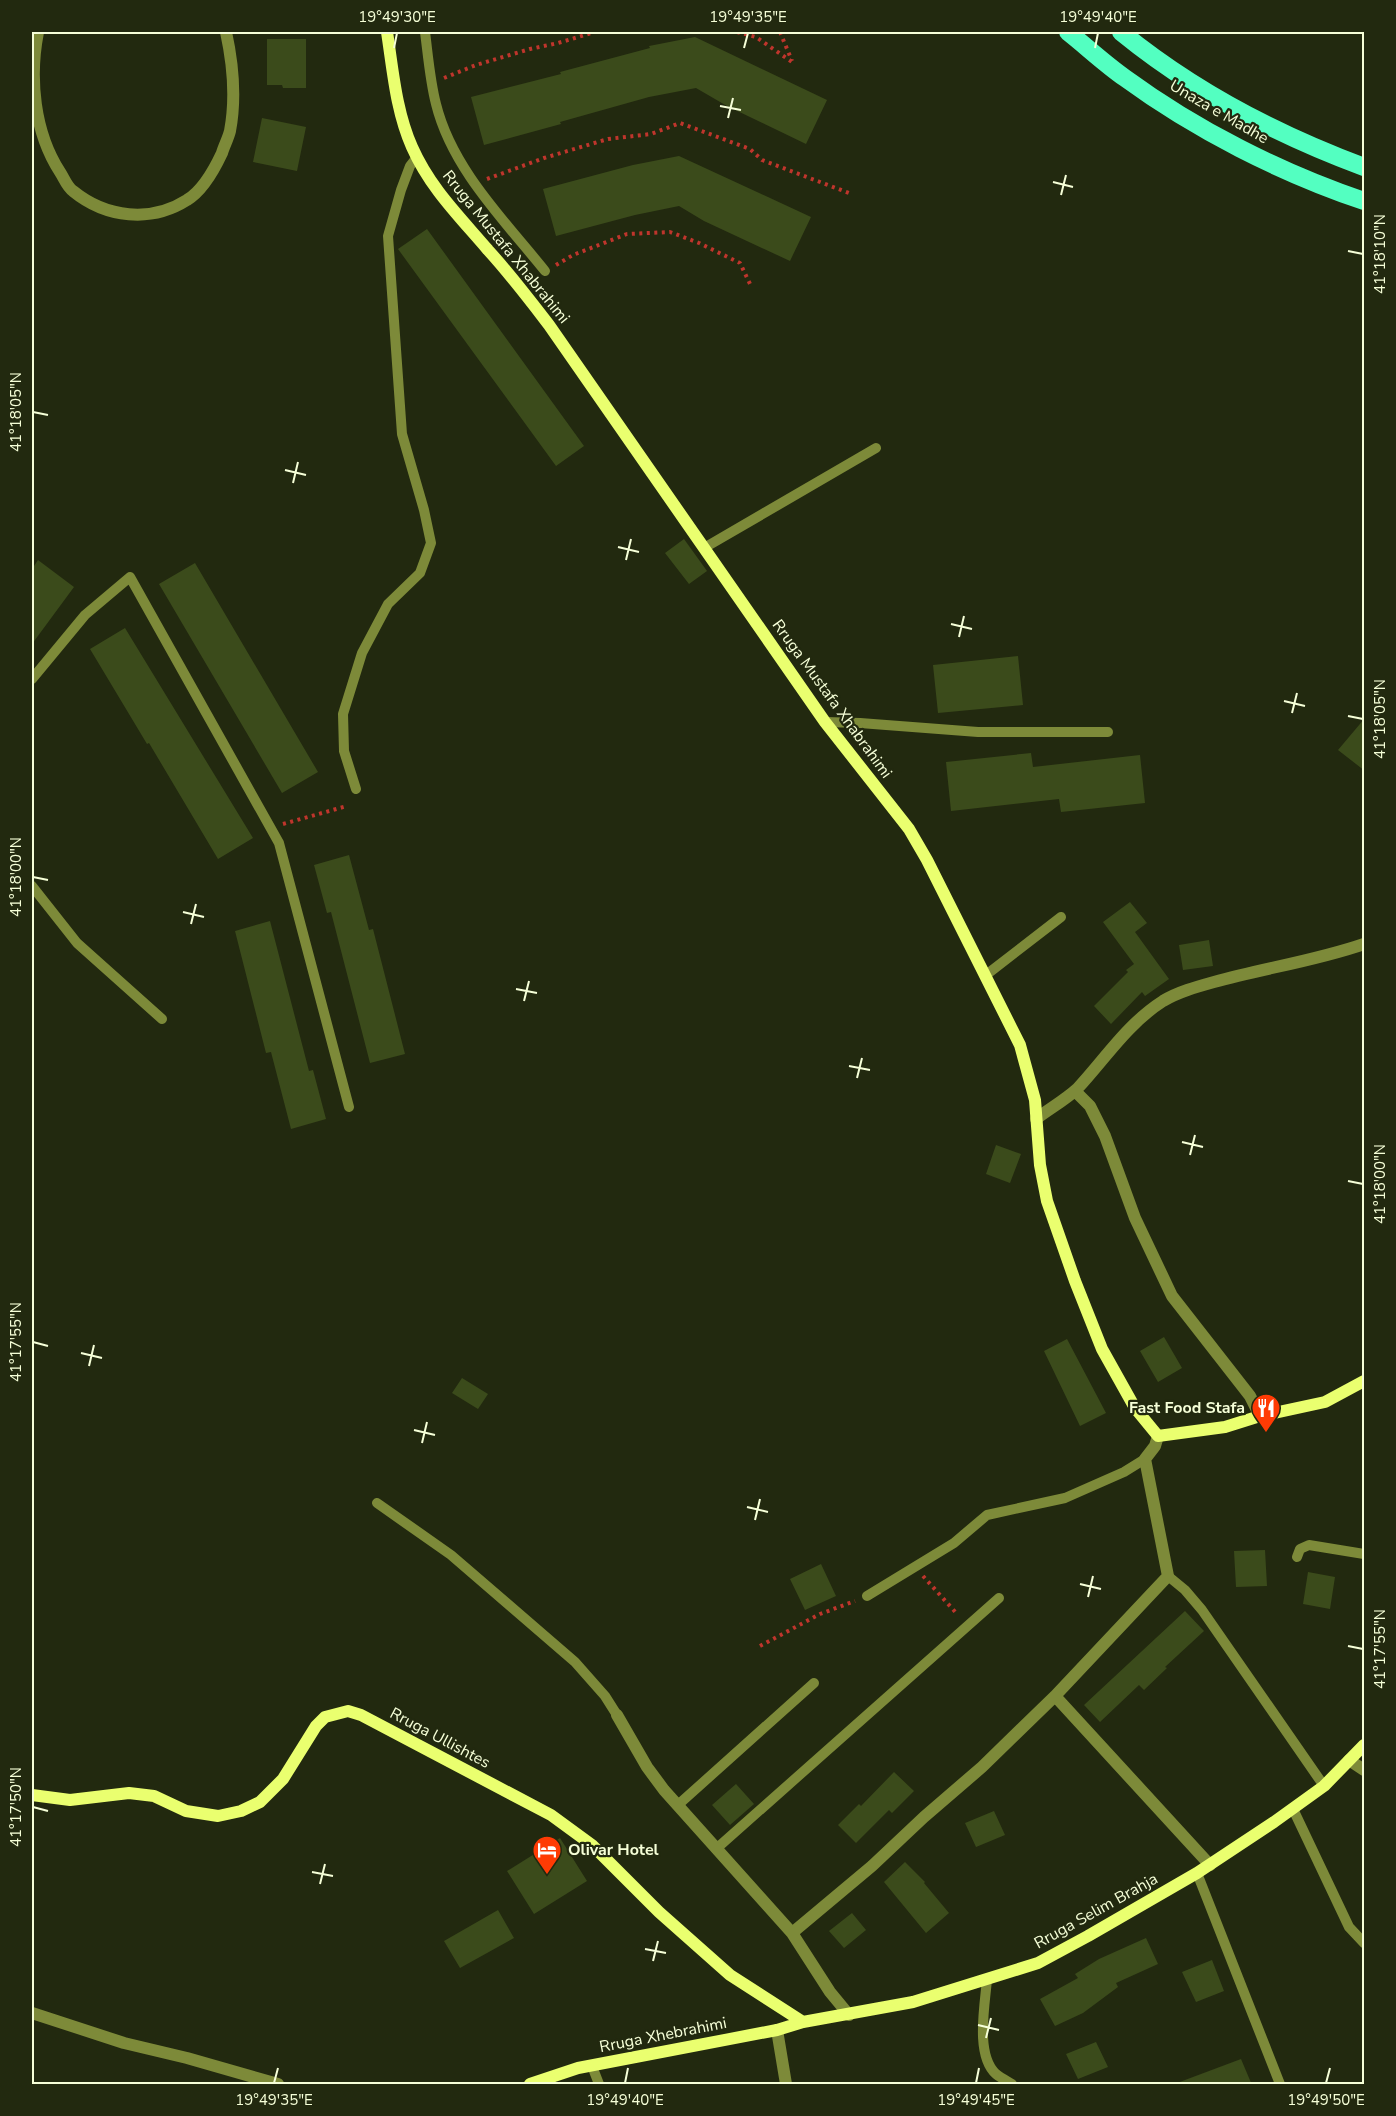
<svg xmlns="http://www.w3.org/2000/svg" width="1396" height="2116" font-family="'Nunito Sans',sans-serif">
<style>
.building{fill:#3b4b1b}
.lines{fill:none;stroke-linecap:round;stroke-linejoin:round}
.path{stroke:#bf352c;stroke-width:4;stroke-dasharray:3 4.5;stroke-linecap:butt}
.lane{stroke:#7d8a39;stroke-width:10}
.street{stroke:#7d8a39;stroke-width:12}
.secondary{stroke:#eaff6f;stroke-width:12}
.highway{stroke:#53ffc1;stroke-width:18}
.ticks{fill:none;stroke:#f6ffd8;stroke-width:2}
.labels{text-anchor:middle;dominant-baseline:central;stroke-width:4.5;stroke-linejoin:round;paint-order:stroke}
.street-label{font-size:16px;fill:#f6ffd8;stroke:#22290f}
.poi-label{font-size:16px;font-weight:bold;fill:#f6ffd8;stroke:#22290f;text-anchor:end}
.neatline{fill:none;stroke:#f6ffd8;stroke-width:2}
.ticks-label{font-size:15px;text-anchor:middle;fill:#f6ffd8}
</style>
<rect width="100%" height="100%" fill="#22290f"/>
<!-- building -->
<path class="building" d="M695,37L827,100L806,144L727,106L696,88L649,97L560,122L561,124L484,145L471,97L561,74L560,72L650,48L649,46Z
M267,39H306V88H283L282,85H267Z
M262,118L306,127L297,171L253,162Z
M679,156L811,217L790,261L704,221L679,206L635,215L556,236L543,189L633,165Z
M427,229L584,446L556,466L398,249Z
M684,539L707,571L689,584L665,553Z
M38,560L74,587L32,644V569Z
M195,563L318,772L282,793L159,584Z
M125,628L253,838L218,859L149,743L147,744L90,649Z
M1018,656L1023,705L938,713L933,665Z
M1365,718V771L1338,750Z
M1031,753L1033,767L1140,755L1145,803L1061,812L1059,799L951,811L946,762Z
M349,855L369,930L373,929L405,1054L370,1063L331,912L327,913L314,865Z
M1130,902L1147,923L1135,932L1169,979L1145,996L1142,992L1111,1024L1094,1006L1128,972L1126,970L1134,964L1103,922Z
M270,921L309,1071L313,1070L326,1119L291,1129L271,1052L266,1053L235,931Z
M1209,940L1213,966L1183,970L1179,945Z
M996,1145L1021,1154L1010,1183L986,1174Z
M1164,1337L1182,1368L1158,1382L1140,1351Z
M1067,1339L1106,1413L1080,1426L1044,1351Z
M462,1378L488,1394L478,1409L452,1393Z
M1265,1550L1267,1586L1236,1587L1234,1551Z
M821,1564L836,1596L805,1610L790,1579Z
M1308,1572L1335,1577L1330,1609L1303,1604Z
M1185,1611L1204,1631L1165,1667L1167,1668L1144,1690L1139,1685L1100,1722L1084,1705Z
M894,1772L914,1791L892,1813L889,1810L856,1843L838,1825L859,1804L861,1806Z
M736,1784L754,1804L730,1825L712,1805Z
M994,1811L1005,1835L976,1847L965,1823Z
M560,1838L587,1881L534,1914L507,1871Z
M905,1862L925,1882L924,1883L949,1913L926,1933L884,1882Z
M498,1910L514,1938L460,1968L444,1941Z
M852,1913L866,1930L844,1948L829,1931Z
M1146,1938L1158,1964L1116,1983L1118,1987L1083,2013L1055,2026L1040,1999L1078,1978L1075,1974L1099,1959Z
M1212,1960L1224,1991L1196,2002L1182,1972Z
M1096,2042L1108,2067L1078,2079L1066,2054Z
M1241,2059L1252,2085H1177V2083Z"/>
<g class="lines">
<!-- path -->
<path class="path" d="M737,32L756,37L792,62
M780,32L792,61
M444,78L476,65L530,49L558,43L595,32
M487,179L544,158L608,139L651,134L680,123L750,149L762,160L849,193
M556,265L573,255L627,234L670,232L699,243L740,263L750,284
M283,824L347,806
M923,1576L958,1615
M760,1646L820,1614L855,1601"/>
<!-- lane -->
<path class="lane" d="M425,32C428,55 430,81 436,104C452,169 505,221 545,271
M704,548L876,448
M32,679L85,615L130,577L279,843L349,1107
M825,722L860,723L978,732H1108
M356,789L344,751L343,714L362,653L388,604L420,573L431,543L424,510L402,434L388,236L401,190L410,166L417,157
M32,886L77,943L162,1019
M986,975L1061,917
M377,1503L451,1555L575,1662L605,1696L617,1715
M1297,1557L1300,1549L1309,1545L1364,1554
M1168,1576L1185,1590L1202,1610L1324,1786
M867,1596L954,1543L987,1515L1065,1498L1124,1472L1145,1459
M679,1804L814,1683
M1293,1809L1349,1927L1364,1943
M716,1849L999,1598
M1197,1873L1280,2084
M987,1979C985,2005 975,2055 996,2074C1001,2078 1007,2081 1012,2084
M592,2066L599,2084"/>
<!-- street -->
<path class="street" d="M38,32C29,78 34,132 60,172C64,178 67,187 73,191C106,218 151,223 187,200C202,191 215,168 222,153C224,146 228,139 230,131C236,99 233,64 226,32
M1075,1091L1090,1106L1105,1136L1135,1218L1172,1296L1250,1396L1260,1416
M1036,1119C1049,1109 1065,1100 1077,1089C1105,1059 1127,1024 1163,1001C1178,992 1196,987 1214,982C1264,968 1315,961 1364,944
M1055,1696L1210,1865
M617,1715L647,1767L664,1790L792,1933L830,1992L849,2015
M1349,1760L1364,1770
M792,1933L872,1866L924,1817L982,1767L1055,1696L1168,1576L1145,1459L1155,1446L1158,1436
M32,2013L124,2043L187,2058L278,2084
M777,2030L786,2084"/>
<!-- secondary -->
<path class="secondary" d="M387,32C393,71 396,111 412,147C430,188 460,217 488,250C510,274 529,299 549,325L825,722L909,829L927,860L1020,1045L1035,1100L1040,1165L1047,1201L1075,1281L1102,1349L1135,1408L1158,1436L1225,1427L1260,1416L1325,1402L1364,1381
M32,1795L70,1800L129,1793L154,1796L186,1811L218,1816L241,1811L260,1802L283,1779L316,1726L325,1717L348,1711L361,1715L551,1815L592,1845L659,1912L730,1975L803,2022
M530,2084L578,2068L777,2030L803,2022L913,2002L1038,1963L1088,1936L1197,1873L1274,1822L1324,1786L1364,1745"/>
<!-- highway -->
<path class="highway" d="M1068,32C1087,47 1105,64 1125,78C1196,130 1281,173 1364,201
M1121,32C1192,90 1278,135 1364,167"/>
</g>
<!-- ticks -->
<path class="ticks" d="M394,48L397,33M744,48L748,33M1095,48L1098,33M720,106L741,110M728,118L733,98M1053,182L1073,187M1061,195L1066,175M1348,251L1363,254M33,412L48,415M285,470L306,475M293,483L298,462M618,547L639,552M626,560L631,539M951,624L972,629M959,637L964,616M1284,701L1305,706M1292,713L1297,693M1348,716L1363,719M33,877L48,880M183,912L204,917M191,924L196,904M516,989L537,993M524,1001L529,981M849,1066L870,1070M857,1078L862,1058M1182,1142L1203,1147M1190,1155L1195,1135M1348,1181L1363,1184M33,1342L48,1346M81,1353L102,1358M89,1366L94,1345M414,1430L435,1435M422,1443L427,1422M747,1507L768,1512M755,1520L760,1499M1080,1584L1101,1589M1088,1597L1093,1576M1348,1646L1363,1649M33,1807L48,1811M312,1872L333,1876M320,1884L325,1864M645,1949L666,1953M653,1961L658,1941M978,2025L999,2030M986,2038L991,2018M274,2083L278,2068M625,2083L628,2068M976,2083L979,2068M1326,2083L1330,2068"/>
<!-- icons -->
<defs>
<g id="restaurant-pin" transform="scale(1.5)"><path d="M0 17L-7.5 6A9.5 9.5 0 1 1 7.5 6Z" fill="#ff3b04" stroke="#22290f"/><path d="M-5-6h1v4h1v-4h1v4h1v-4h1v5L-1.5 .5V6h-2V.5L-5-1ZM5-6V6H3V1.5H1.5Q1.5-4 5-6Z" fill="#fff"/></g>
<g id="hotel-pin" transform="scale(1.5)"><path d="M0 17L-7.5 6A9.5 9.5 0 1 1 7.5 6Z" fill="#ff3b04" stroke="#22290f"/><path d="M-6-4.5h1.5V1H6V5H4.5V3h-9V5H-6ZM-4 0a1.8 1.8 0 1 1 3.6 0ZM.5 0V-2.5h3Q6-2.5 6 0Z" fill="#fff"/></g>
</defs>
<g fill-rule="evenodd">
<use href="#restaurant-pin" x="1266" y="1408"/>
<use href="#hotel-pin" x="547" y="1850"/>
</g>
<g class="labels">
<!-- street labels -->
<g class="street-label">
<text transform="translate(1219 112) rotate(30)">Unaza e Madhe</text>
<text transform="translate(506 247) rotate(51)">Rruga Mustafa Xhabrahimi</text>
<text transform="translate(832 699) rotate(54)">Rruga Mustafa Xhabrahimi</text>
<text transform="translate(440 1738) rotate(28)">Rruga Ullishtes</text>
<text transform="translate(1096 1911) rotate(-29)">Rruga Selim Brahja</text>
<text transform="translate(663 2035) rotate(-11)">Rruga Xhebrahimi</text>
</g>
<!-- poi labels -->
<g class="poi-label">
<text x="1245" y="1408">Fast Food Stafa</text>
<text x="568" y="1850" text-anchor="start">Olivar Hotel</text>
</g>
</g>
<!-- border -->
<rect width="1396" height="2116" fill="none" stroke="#22290f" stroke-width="66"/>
<rect x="33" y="33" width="1330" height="2050" class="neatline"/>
<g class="ticks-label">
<text x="397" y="22">19°49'30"E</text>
<text x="748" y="22">19°49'35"E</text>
<text x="1098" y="22">19°49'40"E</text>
<text transform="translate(1380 254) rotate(-90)" y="5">41°18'10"N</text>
<text transform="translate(16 412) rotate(-90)" y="5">41°18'05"N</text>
<text transform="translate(1380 719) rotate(-90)" y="5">41°18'05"N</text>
<text transform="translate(16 877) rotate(-90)" y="5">41°18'00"N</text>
<text transform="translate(1380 1184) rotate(-90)" y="5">41°18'00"N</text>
<text transform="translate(16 1342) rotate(-90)" y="5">41°17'55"N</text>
<text transform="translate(1380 1649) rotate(-90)" y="5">41°17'55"N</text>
<text transform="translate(16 1807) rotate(-90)" y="5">41°17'50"N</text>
<text x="274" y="2105">19°49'35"E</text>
<text x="625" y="2105">19°49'40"E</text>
<text x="976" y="2105">19°49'45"E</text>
<text x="1326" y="2105">19°49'50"E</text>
</g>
</svg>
